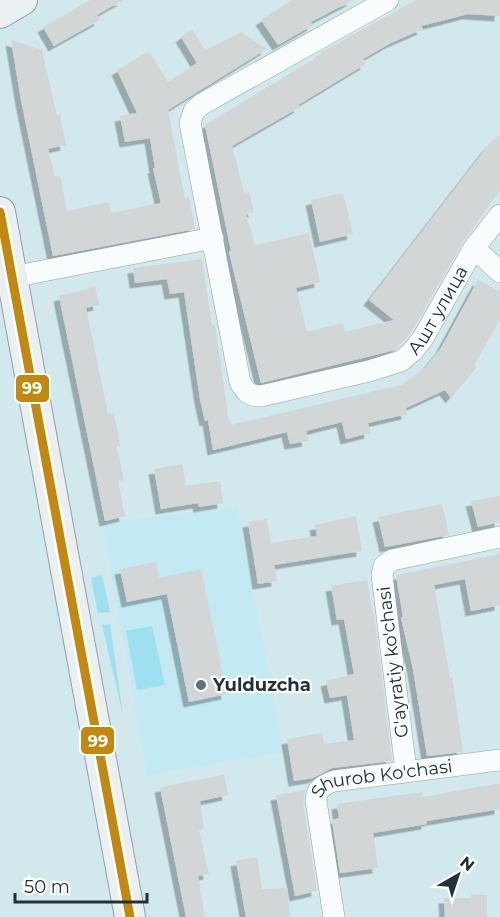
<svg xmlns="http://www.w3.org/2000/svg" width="500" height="917" font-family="Montserrat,sans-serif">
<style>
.built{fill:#c3e9f2}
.green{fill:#9ee0ef}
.building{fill:#d3d6d6;filter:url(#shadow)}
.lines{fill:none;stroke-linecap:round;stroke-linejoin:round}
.minor-casing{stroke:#90a2a6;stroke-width:22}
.secondary-casing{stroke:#90a2a6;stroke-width:32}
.minor{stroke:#f8fcfc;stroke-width:21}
.secondary{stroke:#eaf0f2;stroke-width:30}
.bus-1-casing{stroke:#fff;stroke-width:14}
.bus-1{stroke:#c2890e;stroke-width:9}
.poi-dot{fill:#5f7276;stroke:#fff;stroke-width:2}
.labels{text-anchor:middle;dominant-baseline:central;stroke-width:4.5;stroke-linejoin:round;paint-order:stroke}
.street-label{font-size:18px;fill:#223236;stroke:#fff}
.poi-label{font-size:18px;font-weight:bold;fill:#223236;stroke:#fff;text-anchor:start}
.line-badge{stroke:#fff;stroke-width:2}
.badge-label{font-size:16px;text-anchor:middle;font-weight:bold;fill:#fff}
</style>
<defs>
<filter id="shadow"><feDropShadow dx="-5.5" dy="5.5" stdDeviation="0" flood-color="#0004"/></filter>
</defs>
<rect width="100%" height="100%" fill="#d1e8ed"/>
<!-- built -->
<path class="built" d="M237,507L284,752L147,775L102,523Z"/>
<!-- green -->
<path class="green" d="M102,575L110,612L98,613L91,578Z
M110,624L123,715L102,625Z
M152,626L165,685L137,690L126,631Z"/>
<!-- building -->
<path class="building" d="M90,0H123L97,15L100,20L54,46L43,27Z
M292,0H353L311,22L313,25L278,45L261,20Z
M416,0H500V16L468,14L421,26L423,29L391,43L363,59L366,64L298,105L300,107L232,146L244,193L249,192L254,212L246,214L255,245L309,233L320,282L296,288L307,332L343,323L345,332L394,320L369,300L487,147L500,134V190L463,242L412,331L395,350L261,383L229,252L231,251L205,125L322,54L321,52L325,50Z
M192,29L205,50L241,32L267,49L168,110L185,199L189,198L195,229L53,256L21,100L11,40L42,50L57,116L60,115L66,145L48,149L55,177L60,176L67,211L109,202L111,213L161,203L153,168H155L150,138L125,142L120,116L137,113L117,70L149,51L168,82L197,63L181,37Z
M343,193L353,234L320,242L311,200Z
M202,259L212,326L215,325L229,422H231V425L401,385L425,368L441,348L478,280L500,292V319L474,366L477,367L451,398L445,390L406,408L407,414L368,423L370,433L346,439L342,422L306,431L308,441L290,444L287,432L213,450L208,420L205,421L200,399L184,292L170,294L167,279L135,283L133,268Z
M95,287L99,305L86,308L108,414L114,413L120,446L117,447L124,480L118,481L125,516L105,521L59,296Z
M182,464L186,486L220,481L223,503L199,507L198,503L161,509L154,469Z
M500,496V522L478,527L471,501Z
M442,504L449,535L385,547L378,517Z
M356,516L362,551L274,565L277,581L258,584L248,522L267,519L271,543L317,536L315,525Z
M500,554V605L471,611L465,579L434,585L450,678H452L463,752L427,756L413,669L401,618L403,617L396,575Z
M156,562L159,578L201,569L227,694L189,702L167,594L127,602L120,569Z
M367,580L376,629L392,761L332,768L313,778L294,781L287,739L322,733L324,744L354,740L347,695L330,698L326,681L354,674L344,619L337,620L331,586Z
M224,775L228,795L200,801L204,829L199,830L209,874L198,876L205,917H186L160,787Z
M500,783V809L427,821V824L373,833L378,868L340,873L332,820L339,818L337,804L422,792L423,797Z
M305,790L303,803L317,891L295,896L276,795Z
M257,857L262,889L287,888L290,917H246L236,861Z
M471,894L487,895V917H445L444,898H471Z"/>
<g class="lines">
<!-- minor casing -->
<g class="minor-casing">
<g id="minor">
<path id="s1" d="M388,0L202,104L194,111L190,123L240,382C245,392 250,396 261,396L369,371L401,361L413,351L423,338L474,248L500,215"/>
<path d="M474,248L500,272"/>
<path d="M12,277L213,238"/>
<path d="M406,771L382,575L384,566L392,560L500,537"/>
<path id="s2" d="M334,917L316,801C316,789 323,785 334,781L500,760"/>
</g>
</g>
<!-- secondary casing -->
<g class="secondary-casing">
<path id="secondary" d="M0,13L22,0
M0,212L130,917"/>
</g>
<!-- minor -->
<use href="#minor" class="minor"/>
<!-- secondary -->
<use href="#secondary" class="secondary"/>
<!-- bus-1 casing -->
<g class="bus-1-casing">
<path id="bus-1" d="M0,212L130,917"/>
</g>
<!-- bus-1 -->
<use href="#bus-1" class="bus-1"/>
</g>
<!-- markers -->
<circle class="poi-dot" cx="201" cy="685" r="6"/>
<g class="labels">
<!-- street labels -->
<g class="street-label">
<text stroke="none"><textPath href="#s1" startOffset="735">Ашт улица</textPath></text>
<text transform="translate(393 662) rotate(-97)">G'ayratiy ko'chasi</text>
<text stroke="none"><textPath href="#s2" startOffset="194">Shurob Ko'chasi</textPath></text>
</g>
<!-- poi labels -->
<g class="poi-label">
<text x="213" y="685">Yulduzcha</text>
</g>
</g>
<g class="line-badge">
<rect x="15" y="374" width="35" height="29" rx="6" fill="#c2890e"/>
<rect x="80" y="726" width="35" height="29" rx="6" fill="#c2890e"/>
</g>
<g class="badge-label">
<text x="32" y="394">99</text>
<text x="98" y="747">99</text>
</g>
<!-- north arrow -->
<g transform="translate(458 875) rotate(39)" stroke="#ffffff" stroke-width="4.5" paint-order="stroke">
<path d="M0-4.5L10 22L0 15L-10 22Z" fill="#223236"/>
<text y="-9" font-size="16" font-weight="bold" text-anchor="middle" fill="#223236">N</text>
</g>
<!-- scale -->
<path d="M15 893v9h132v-9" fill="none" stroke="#223236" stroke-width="3"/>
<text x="24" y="893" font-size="18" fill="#223236" stroke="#ffffff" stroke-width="4.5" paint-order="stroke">50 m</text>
</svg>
